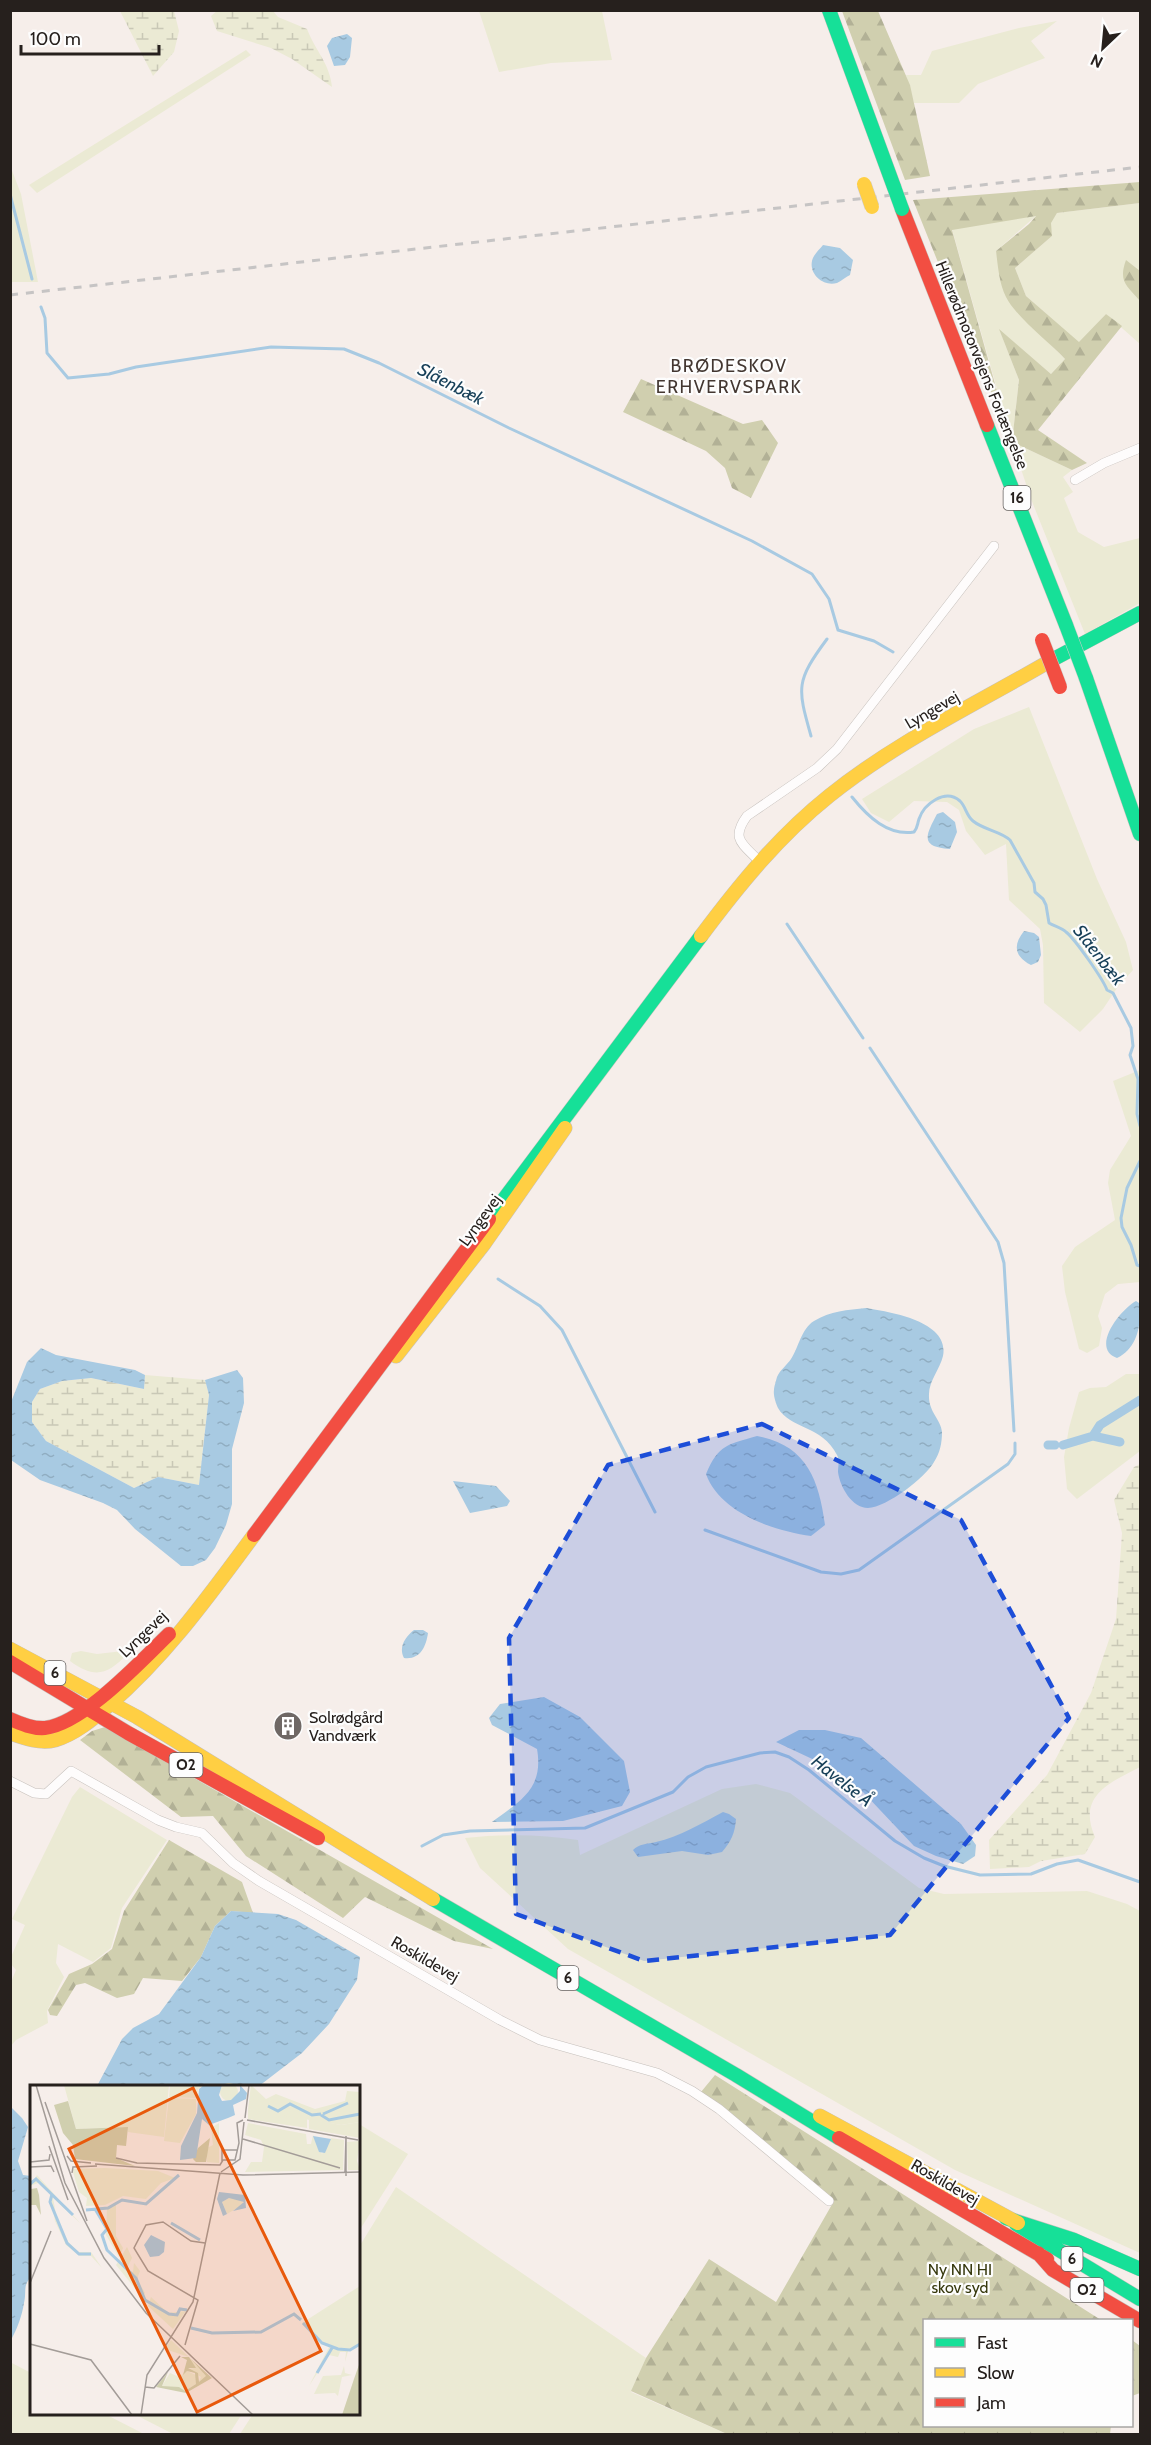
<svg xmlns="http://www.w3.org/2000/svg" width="1151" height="2445" font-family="Cabin,sans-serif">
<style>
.grass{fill:#ebead4}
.forest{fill:url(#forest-firs)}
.wetland{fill:url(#wetland-marsh)}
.water{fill:url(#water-ripples)}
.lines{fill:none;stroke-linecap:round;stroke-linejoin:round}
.stream{stroke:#a8cae2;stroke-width:3}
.canal{stroke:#a8cae2;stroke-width:9}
.street-casing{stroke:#c6c0bc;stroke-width:10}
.fast-casing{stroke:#c6c0bc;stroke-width:15}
.slow-casing{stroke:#c6c0bc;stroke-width:15}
.jam-casing{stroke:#c6c0bc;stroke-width:15}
.street{stroke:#fefcfc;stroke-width:9}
.fast{stroke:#16e098;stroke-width:14}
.slow{stroke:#ffcf43;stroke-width:14}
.jam{stroke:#f24e42;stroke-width:14}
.rail{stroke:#c6c4c4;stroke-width:3;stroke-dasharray:8 8;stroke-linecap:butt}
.fast-bridge-casing{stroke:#d0cccb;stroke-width:15;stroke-linecap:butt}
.slow-bridge-casing{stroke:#d0cccb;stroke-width:15;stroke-linecap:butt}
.jam-bridge-casing{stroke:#d0cccb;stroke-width:15;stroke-linecap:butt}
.fast-bridge{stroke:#16e098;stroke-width:14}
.slow-bridge{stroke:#ffcf43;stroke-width:14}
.jam-bridge{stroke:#f24e42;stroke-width:14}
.marked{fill:#1d4ed8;fill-opacity:0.2;stroke:#1d4ed8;stroke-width:4.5;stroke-dasharray:12 8;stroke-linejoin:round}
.labels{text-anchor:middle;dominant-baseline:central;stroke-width:4.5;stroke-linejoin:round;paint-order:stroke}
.shield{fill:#fdfdfd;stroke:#666260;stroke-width:1.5}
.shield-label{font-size:15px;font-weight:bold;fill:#26201d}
.street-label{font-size:16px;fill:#26201d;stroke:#fdfdfd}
.poi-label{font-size:16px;fill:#26201d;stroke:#fdfdfd;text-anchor:start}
.park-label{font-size:16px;fill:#37390e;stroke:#fdfdfd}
.neighbourhood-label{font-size:18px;letter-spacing:1.5px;fill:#433731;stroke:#fdfdfd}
.water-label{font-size:18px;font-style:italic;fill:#153e57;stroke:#fdfdfd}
.inset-river{fill:none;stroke:#a8cae2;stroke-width:3}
.inset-road{fill:none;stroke:#a39c98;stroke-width:1.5}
.view{fill:#e8590c;fill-opacity:0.15;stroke:#e8590c;stroke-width:3}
.inset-edge{fill:none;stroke:#26201d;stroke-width:3}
</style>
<defs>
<pattern id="forest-firs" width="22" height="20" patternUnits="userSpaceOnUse" patternTransform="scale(1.5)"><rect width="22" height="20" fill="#d0cfaf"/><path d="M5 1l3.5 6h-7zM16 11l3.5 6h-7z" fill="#b2b196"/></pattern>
<pattern id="wetland-marsh" width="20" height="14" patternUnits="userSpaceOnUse" patternTransform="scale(1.5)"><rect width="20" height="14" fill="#ebead4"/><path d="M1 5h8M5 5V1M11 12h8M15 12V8" fill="none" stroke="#c9c8b6"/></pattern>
<pattern id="water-ripples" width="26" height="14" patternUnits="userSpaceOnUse" patternTransform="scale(1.5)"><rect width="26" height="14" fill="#a8cae2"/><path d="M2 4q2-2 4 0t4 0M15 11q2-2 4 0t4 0" fill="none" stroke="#90adc1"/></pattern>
</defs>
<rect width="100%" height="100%" fill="#f6eeea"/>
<!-- grass -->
<path class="grass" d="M479,11H602L612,60L551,63L499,72Z
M1057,21L1031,41L1045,58L978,84L959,103H914L906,75H921L932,51L1019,28Z
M246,50L251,55L37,193L29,185Z
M11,168L21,194L38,282H11Z
M1140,203V344L1106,314L1079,343L1026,296L1015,268L1052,236L1050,223L1057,213Z
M1037,215L996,251L1014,308L1065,359L1051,374L1000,331L1019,380L1012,442L1072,470L1063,477L1073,492L1064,498L1078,532L1104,547L1140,538V603L1085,634L1031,499L1012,442L952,229Z
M1029,707L1097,879L1126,942L1133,970L1117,988L1103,1009L1080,1032L1044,1003L1043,945L1040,929L1009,900L1006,844L985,855L966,831L959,810L947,802L914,801L889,822L871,813L862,799L974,729Z
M1140,1070V1282L1118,1284L1105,1294L1098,1316L1102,1328L1099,1346L1087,1353L1079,1349L1065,1292L1062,1266L1075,1247L1115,1220L1108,1183L1110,1170L1131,1136L1113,1081Z
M1126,1374H1140V1451L1077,1499L1067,1489L1064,1457L1069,1428L1079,1392L1090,1388L1106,1387Z
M81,1651L97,1654L123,1651L127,1654C108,1675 94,1679 70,1661L72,1653Z
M756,1784L790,1793L919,1888L944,1894L1087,1891L1127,1904L1140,1911V2253L955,2170L568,1949L480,1868L465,1838C503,1834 540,1834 578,1840L580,1855L722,1789Z
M80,1787L167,1840L122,1908L111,1948L93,1962L58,1944L56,1963L64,1977L47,2011L48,2023L16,2040L11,2046V1982L16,1970L11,1964V1957L25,1925L12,1919L72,1797Z
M359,2124L408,2154L359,2231Z
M396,2187L646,2358L631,2392L727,2434H240L253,2414H358L359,2247Z
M10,2362L31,2373L32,2414H105L144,2434H11Z
M134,2414H242L229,2434H173Z"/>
<!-- forest -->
<path class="forest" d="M842,11H878L910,85L930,176L905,180Z
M1140,182V203L1057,213L1051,223L1052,236L1015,268L1026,296L1079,342L1106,314L1122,326L1038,430L1087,463L1072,470L1012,442L1019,380L999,329L1051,374L1065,359C1049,342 1016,317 1006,297C999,283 998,266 996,251L1029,224L1036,216L952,230L1004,416L988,387L913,200Z
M1126,260L1140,271V301C1127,286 1118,282 1126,260Z
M641,379L743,424L762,420L778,443L751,498L732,488L725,468L706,451L623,412Z
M105,1727L131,1742L493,1949L454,1941L365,1897L343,1918L246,1856L213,1816L181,1817L80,1740L92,1731Z
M169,1840L242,1882L253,1913L231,1911L215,1926L201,1957L182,1981L143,1978L134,1994L117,1998L85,1983L76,1985L57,2016L50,2015L48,2010L69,1974L92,1964L112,1949L124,1911Z
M715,2075L1101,2320H924V2426H1111L1110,2434H727L631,2391L646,2358L709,2259L776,2302L834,2201L701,2092Z
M1132,2340L1140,2346V2393L1132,2396Z"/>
<!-- wetland -->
<path class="wetland" d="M218,10L273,11L278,17L307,29C315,50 330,64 332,87L292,59L271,48L217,31L211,16Z
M120,11H174L179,31L174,52L153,76Z
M145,1375L205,1380L209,1395L199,1485L158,1477L134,1488L46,1441L32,1422V1402L40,1389L62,1381L91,1378L144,1389Z
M1140,1464V1767C1109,1783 1077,1796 1095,1837L1085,1854L1041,1861L1029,1867L990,1869L989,1840L1047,1775L1091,1693L1116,1619L1122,1533L1114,1500L1134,1467Z"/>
<!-- water -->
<path class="water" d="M347,34L352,38L350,57L345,65L334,66L327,46L332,38Z
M823,245L840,248L853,260L850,275C846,277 841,281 837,283C824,287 809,275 812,261C813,255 819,250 823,245Z
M943,812L955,822L957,832L950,849C919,847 926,835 937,814Z
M1024,931L1034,933L1039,937L1041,955L1038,962L1031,965C1014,956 1013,945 1024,931Z
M1136,1301L1139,1303C1142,1323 1138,1348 1117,1358C1090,1348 1120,1310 1136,1301Z
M866,1308C890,1312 950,1321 943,1356C940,1369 929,1381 929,1394C928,1412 941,1419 942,1432C942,1443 940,1453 934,1462C925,1478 887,1507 868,1508C852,1508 840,1487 838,1472C838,1466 840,1460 837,1455C822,1425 790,1429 778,1408C776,1404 773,1395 774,1390C774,1387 776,1381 777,1377C780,1370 787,1365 791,1359C799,1347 801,1329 814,1321C830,1311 848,1310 866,1308Z
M41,1348L56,1355L135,1370L145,1375L144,1389L91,1378L62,1381L40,1389L32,1402V1422L46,1441L134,1488L158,1477L199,1485L209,1395L205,1380L237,1370L243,1378L244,1403L232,1449V1504L226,1525L215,1548L206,1560L193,1566H181L135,1529L117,1510L103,1503L40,1480L11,1460L12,1412L11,1402L27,1362Z
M757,1436C806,1445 819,1479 825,1525L811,1536C774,1531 720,1513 706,1474C719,1444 727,1445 757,1436Z
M453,1481L496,1486L510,1501L507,1506L470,1513Z
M414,1630H423L428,1633C426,1647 420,1660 404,1658C398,1647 406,1636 414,1630Z
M544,1697L580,1717L624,1761L630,1792L622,1806L563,1821L492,1822C520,1801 544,1789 537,1749L492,1725L489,1718L500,1704Z
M799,1730H825L861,1738L961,1824L976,1845L975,1856L963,1864L936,1856L914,1846L863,1792L825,1765L776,1742Z
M723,1812L729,1814L736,1819C735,1833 731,1842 722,1852L708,1855L682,1851L638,1857L633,1850C639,1844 647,1844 656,1842C679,1837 702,1823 723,1812Z
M231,1911L278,1914L296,1920L360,1957L357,1980L329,2024L302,2053L259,2086H97L122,2039L133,2028L159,2014L201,1957L215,1926Z
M11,2107L22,2118L28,2127L18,2161L23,2175L31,2176L32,2275C22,2287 27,2290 24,2303C22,2316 17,2329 11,2340Z"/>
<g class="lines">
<!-- stream -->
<path class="stream" d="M10,194L32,279
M41,307L45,318L47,353L68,378L109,374L136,367L271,347L344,349L379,363L509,428L752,541L812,574L829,599L838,630L874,641L893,652
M811,736C797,687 796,681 827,639
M852,797C868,817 888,836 914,832C918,827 917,825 919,819C924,804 945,788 960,801C966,807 966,815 973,821C984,830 1000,831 1010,840L1034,883L1035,892L1043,899L1046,905L1049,923C1054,926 1062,928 1066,932C1075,939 1103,979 1107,990L1113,993L1131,1028L1133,1046L1130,1055L1138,1079L1137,1114L1140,1126
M787,924L863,1038
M870,1048L998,1242L1004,1263L1014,1431
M1140,1161L1127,1188L1121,1218L1122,1227L1131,1245L1137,1265L1140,1266
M498,1279L540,1306L562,1330L655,1512
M705,1530L821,1572L841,1574L859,1570L1008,1464L1015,1454V1443
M422,1846L443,1835L470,1831L585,1828L673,1792L688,1777L706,1767L760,1753L775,1752L789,1757L809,1770L895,1841L924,1858L944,1866L980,1875L1031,1874L1057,1864L1078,1860L1140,1882"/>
<!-- canal -->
<path class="canal" d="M1093,1436L1100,1425L1140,1400
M1048,1445H1055
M1063,1445L1093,1436L1120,1442"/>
<!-- street casing -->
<g class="street-casing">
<path id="street" d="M1075,480L1104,463L1140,448
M759,861C743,844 730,839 747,816L817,768L837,749L994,546
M10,1781L34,1793L46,1794L71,1771L158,1820L176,1827L202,1833L233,1863L259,1881L500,2020L540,2040L657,2073L692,2091L719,2109L829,2201"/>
</g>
<!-- fast casing -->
<g class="fast-casing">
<path id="fast" d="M829,10L894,187
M987,425L1066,625
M1050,661L1140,613
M1086,678L1140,834
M489,1219L701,936
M433,1899L736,2075L839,2138
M1006,2218L1074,2240L1140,2269
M1016,2224L1140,2299"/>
</g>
<!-- slow casing -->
<g class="slow-casing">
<path id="slow" d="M701,936C739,885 779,836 829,796C896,742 976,704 1050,661
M396,1356L484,1244L565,1128
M10,1649L137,1717L433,1899
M10,1733C24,1738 40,1744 55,1740C75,1734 93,1719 108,1706C166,1656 209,1596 254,1535
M820,2116L1018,2223"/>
</g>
<!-- jam casing -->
<g class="jam-casing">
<path id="jam" d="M902,209L987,425
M254,1535L489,1219
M10,1662L128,1733L318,1838
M10,1719C21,1724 33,1729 45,1728C83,1724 142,1660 169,1634
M839,2138L1047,2259
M1038,2253L1053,2270L1140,2321"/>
</g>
<!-- street -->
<use href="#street" class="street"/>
<!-- fast -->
<use href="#fast" class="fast"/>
<!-- slow -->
<use href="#slow" class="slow"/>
<!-- jam -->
<use href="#jam" class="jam"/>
<!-- rail -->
<path class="rail" d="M10,295L1140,167"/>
<!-- fast-bridge casing -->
<g class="fast-bridge-casing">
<path id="fast-bridge" d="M894,187L902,209
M1066,625L1086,678"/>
</g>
<!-- slow-bridge casing -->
<g class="slow-bridge-casing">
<path id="slow-bridge" d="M864,184L872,207"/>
</g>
<!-- jam-bridge casing -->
<g class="jam-bridge-casing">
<path id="jam-bridge" d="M1042,640L1060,687"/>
</g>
<!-- fast-bridge -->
<use href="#fast-bridge" class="fast-bridge"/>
<!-- slow-bridge -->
<use href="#slow-bridge" class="slow-bridge"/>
<!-- jam-bridge -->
<use href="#jam-bridge" class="jam-bridge"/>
</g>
<!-- marked area -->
<path class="marked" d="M762,1424L961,1520L1069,1718L890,1935L644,1961L516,1914L509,1638L608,1465Z"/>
<!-- icons -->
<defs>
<g id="building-disc" transform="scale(1.5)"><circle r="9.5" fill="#6f6865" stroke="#fdfdfd"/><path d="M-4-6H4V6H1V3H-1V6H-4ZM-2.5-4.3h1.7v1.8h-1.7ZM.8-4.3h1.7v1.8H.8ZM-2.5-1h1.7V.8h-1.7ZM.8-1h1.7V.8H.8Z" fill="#fff"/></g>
</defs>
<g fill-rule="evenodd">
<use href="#building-disc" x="288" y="1726"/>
</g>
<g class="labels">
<!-- shield labels -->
<g class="shield">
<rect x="1003.5" y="486" width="27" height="24" rx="4.5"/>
<rect x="44.5" y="1661" width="21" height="24" rx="4.5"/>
<rect x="169.5" y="1753" width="33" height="24" rx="4.5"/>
<rect x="557.5" y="1966" width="21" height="24" rx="4.5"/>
<rect x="1061.5" y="2247" width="21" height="24" rx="4.5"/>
<rect x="1070.5" y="2278" width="33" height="24" rx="4.5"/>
</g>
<g class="shield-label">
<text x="1017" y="498">16</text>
<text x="55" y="1673">6</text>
<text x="186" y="1765">O2</text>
<text x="568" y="1978">6</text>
<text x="1072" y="2259">6</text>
<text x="1087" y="2290">O2</text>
</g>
<!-- street labels -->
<g class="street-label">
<text transform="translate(982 365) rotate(68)">Hillerødmotorvejens Forlængelse</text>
<text transform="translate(932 710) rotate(-30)">Lyngevej</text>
<text transform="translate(480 1220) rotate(-54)">Lyngevej</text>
<text transform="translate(143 1634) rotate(-44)">Lyngevej</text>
<text transform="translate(425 1959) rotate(30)">Roskildevej</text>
<text transform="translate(945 2182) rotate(30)">Roskildevej</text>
</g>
<!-- poi labels -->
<g class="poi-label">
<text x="309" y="1717">Solrødgård<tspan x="309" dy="18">Vandværk</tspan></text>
</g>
<!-- park labels -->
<g class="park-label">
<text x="960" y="2269">Ny NN HI<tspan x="960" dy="18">skov syd</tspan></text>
</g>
<!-- neighbourhood labels -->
<g class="neighbourhood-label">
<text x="729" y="366">BRØDESKOV<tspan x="729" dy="21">ERHVERVSPARK</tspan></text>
</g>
<!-- water labels -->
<g class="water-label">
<text transform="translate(451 384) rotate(27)">Slåenbæk</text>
<text transform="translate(1099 955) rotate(52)">Slåenbæk</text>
<text transform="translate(842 1781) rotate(38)">Havelse Å</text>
</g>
</g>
<!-- overview -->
<g transform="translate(30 2085)">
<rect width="330" height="330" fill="#f6eeea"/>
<path d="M190 7a9 9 0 1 1 18 0a9 9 0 1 1-18 0ZM34,0H139L134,52L98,47L97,42L46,44ZM140,0H174L168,4L167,13L139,12ZM139,13L166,14V29L150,58L134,56ZM218,24L277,33V43L218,34ZM279,34L311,40L330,37V53L279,44ZM189,38V78L177,77V63L183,60L181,43ZM218,38L276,49L277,59H281L283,50L292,69L301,53L314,55L313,85L215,87L221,77H232L234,62L231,55L215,50ZM330,56L327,76L330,85H318L317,57ZM75,83L128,86L145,93L131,98L116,114L93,111L75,120L56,121L57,113L49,107L42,84ZM7,90L50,138L23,113L27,135L39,158L49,167H61L72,183L61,171H50L36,160L25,136L20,109L8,98L0,101ZM97,162L102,173L96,185L103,187L104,178L110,186L107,194L115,208L112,212L86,180ZM330,201V260L318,266L315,277L316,267H310L308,272L299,270L279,301L299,262L272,238ZM121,212L138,228L156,226L143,244L118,221ZM141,255L159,272L177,292L168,298L171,292L158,284L165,283L159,272L135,264ZM314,281L315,288L322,290L312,292L308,311L305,308L284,309L293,291L311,290ZM157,286L168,291L166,299L155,306L132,301L140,288L149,292Z" fill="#ebead4"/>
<path d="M38,16L46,44L98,42L96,61L87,60L86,73L105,81L45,74L43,60L33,48L24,20ZM180,53L176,77H166L163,74L168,63ZM7,103L9,110L11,130L6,120H0L1,104ZM151,272H159L166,283H158L168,288L169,297L176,291L161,274L182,293L156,308L126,302L138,287L132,301L149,302L155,306L166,299L165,288L157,286L153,290L157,275ZM330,277V330H312L324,294Z" fill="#d0cfaf"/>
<path d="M199,113L210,114L214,119L197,129L192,117ZM86,117V151L93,163L89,172L76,150L77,124Z" fill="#ebead4"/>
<path d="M221,0L236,14L246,9L285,24L315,16L317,6L330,7V37L311,40L224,26L218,24Z" fill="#ebead4"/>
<path d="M174,0H192L189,10L192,16L201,15L210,6V0L217,8L216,14L203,20L205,30L198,33L179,40L172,34L166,73L150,75L151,61L167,28L169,4ZM283,51L301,54L295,68L289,67ZM189,107L215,110L216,123L203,126L214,117L199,113L192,117L197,129L193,131L187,114ZM121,150L135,157L134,167L129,171L120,172L114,160Z" fill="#a8cae2"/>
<path class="inset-river" d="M238,21L248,26L260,19L282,30L291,29M293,29L318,18M291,30L299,35L330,29M0,99L6,94L43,130M22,109L20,117L37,158L49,169H61M65,124L77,144L72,150L77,165L106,193L115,215L139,229L147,230L150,224L157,225M56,125L78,123L92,115L116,119L149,90M141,138L170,155M273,238L292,258L308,264L320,265L330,259M161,243L182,248L231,247L264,229L271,235M287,288L302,263"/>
<path class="inset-road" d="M6,0L35,98L74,173L116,228L223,330M15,17L57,136M215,33L219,0M217,35L328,55M213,54L310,83M19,61L38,115M37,71L41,76L61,78M86,73L107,78L190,80L193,75H205L209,58L207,38L213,35M192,76V65H207M0,77L19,75L20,69M65,79L213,90L330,87M0,82L21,81L24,87M191,87L210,74L214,37M315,87L316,51V91M42,88L43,82L67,81M0,198L21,146M0,259L61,275L102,330M155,260L168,215L118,186L104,163L116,140L133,137L161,156L175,158M115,302L124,303L150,271M111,330L117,290L163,217L190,88"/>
<path class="view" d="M163,3L291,266L167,327L39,64Z"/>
<rect width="330" height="330" class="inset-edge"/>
</g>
<!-- border -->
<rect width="1151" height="2445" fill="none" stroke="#26201d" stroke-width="24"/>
<!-- legend -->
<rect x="923" y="2319" width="210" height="108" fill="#fdfdfd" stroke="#a7a5a3" stroke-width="1.5"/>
<rect x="935" y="2338" width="30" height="9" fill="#16e098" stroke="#a7a5a3" stroke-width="1.5"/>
<text x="977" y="2349" font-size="18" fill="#26201d">Fast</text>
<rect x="935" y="2368" width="30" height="9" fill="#ffcf43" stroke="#a7a5a3" stroke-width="1.5"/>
<text x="977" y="2379" font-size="18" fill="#26201d">Slow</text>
<rect x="935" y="2398" width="30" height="9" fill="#f24e42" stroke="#a7a5a3" stroke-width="1.5"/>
<text x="977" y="2409" font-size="18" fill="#26201d">Jam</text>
<!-- north arrow -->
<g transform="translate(1103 48) rotate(206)" stroke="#fdfdfd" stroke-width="4.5" paint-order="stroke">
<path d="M0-4.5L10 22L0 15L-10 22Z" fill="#26201d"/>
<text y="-9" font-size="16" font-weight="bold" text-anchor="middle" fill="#26201d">N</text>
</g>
<!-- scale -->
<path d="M21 45v9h138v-9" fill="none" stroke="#26201d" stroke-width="3"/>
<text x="30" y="45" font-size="18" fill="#26201d" stroke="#fdfdfd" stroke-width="4.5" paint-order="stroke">100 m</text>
</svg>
